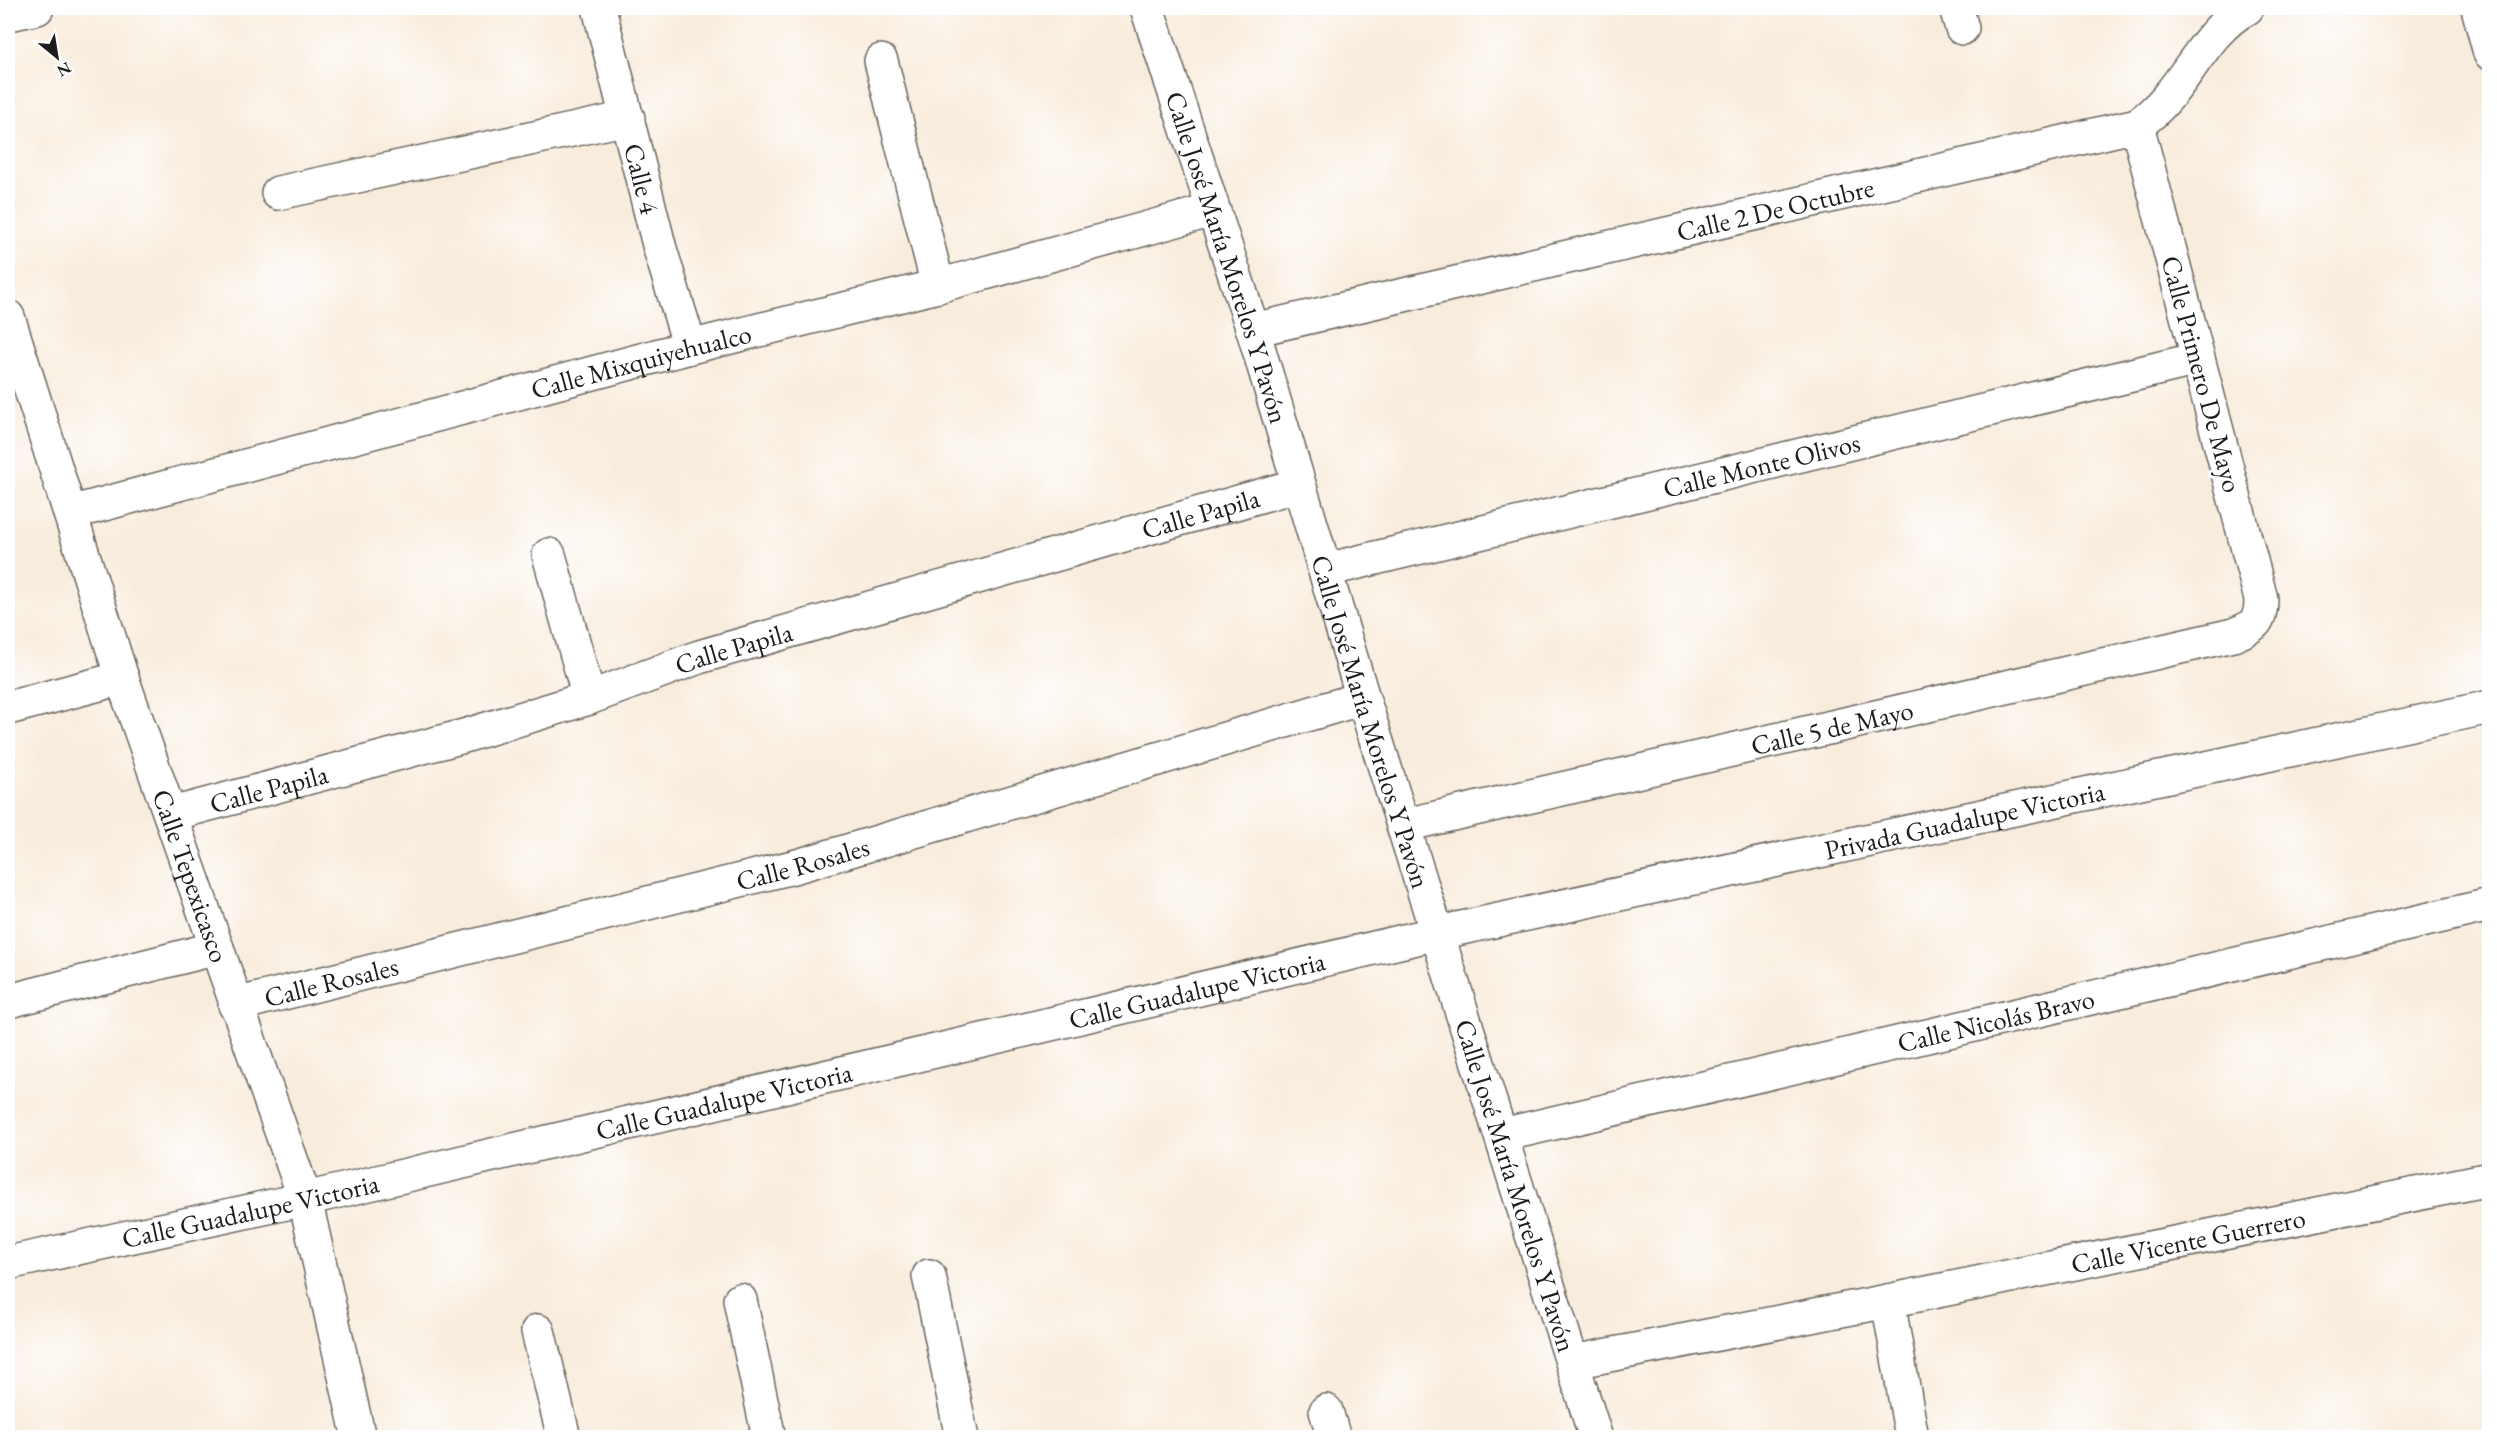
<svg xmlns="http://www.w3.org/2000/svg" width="2497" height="1445" font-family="'EB Garamond',serif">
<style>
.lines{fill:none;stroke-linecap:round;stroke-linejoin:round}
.street-casing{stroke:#69655f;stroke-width:36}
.secondary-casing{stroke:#69655f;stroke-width:36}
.street{stroke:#fff;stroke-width:33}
.secondary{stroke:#fff;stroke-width:33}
.labels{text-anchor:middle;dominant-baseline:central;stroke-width:6;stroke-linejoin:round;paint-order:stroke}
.street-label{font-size:27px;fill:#1c1c1c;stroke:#fff}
</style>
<rect width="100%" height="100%" fill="#fff"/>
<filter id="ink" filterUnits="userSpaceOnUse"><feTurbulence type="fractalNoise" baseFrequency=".0167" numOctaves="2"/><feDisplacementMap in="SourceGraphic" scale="12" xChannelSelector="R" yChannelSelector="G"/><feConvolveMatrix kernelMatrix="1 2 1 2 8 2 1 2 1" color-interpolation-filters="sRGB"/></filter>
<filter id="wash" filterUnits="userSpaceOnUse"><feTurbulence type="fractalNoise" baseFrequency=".008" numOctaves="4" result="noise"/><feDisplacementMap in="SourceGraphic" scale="24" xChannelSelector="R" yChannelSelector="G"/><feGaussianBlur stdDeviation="1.35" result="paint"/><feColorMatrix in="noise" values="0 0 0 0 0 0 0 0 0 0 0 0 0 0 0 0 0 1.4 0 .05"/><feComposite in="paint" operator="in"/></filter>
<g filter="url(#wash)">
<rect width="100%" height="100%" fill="#f8ecdc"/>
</g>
<g filter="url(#ink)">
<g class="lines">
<!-- street casing -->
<g class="street-casing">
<g id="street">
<path id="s1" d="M599,8L660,249L690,347"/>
<path d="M1956,8L1962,28"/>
<path d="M2478,8L2490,53"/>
<path d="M8,14L37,8"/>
<path d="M881,61L938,286"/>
<path d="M278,193L628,118"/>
<path id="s2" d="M8,317L122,678L305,1199L359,1438"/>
<path id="s3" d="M1253,330L2137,125C2185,93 2200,33 2247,8"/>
<path id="s4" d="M70,513L690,347L938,286L1213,210"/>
<path d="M549,555L589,698"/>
<path id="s5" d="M1326,570L2198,359"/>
<path d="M8,708L122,678"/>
<path id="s6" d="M172,814L464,736L589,698L699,657L1298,485"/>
<path id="s7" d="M1405,825L2233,635C2254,627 2261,622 2261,599L2137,125"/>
<path d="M9,1001L217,948"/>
<path id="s8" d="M235,1005L797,866L1363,698"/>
<path id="s9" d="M1502,1135L2490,905"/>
<path id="s10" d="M8,1263L305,1199L1438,933L2490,707"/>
<path d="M929,1276L962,1438"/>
<path d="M740,1300L769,1438"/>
<path d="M1888,1301L1912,1438"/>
<path d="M538,1331L564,1438"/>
<path id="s11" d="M1573,1362L1888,1301L2490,1179"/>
<path d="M1326,1411L1334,1438"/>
</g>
</g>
<!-- secondary casing -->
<g class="secondary-casing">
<g id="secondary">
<path id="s12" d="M1147,8L1253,330L1363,698L1596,1438"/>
</g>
</g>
<!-- street -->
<use href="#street" class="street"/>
<!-- secondary -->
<use href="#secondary" class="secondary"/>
</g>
</g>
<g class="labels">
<!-- street labels -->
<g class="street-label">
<text stroke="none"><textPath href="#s1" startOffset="176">Calle 4</textPath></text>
<text stroke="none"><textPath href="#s3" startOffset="536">Calle 2 De Octubre</textPath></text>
<text stroke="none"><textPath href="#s12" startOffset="262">Calle José María Morelos Y Pavón</textPath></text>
<text stroke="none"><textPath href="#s4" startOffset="591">Calle Mixquiyehualco</textPath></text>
<text transform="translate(2202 374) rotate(75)">Calle Primero De Mayo</text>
<text stroke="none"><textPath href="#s5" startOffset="448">Calle Monte Olivos</textPath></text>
<text stroke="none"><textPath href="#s6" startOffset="1072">Calle Papila</textPath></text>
<text stroke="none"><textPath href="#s6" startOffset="586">Calle Papila</textPath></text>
<text stroke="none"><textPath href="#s12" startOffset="748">Calle José María Morelos Y Pavón</textPath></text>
<text stroke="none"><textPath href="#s7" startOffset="438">Calle 5 de Mayo</textPath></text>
<text stroke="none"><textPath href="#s6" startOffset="100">Calle Papila</textPath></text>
<text stroke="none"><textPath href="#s10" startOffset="2006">Privada Guadalupe Victoria</textPath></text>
<text stroke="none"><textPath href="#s8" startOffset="585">Calle Rosales</textPath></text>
<text stroke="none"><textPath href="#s2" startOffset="588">Calle Tepexicasco</textPath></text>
<text stroke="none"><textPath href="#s8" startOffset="99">Calle Rosales</textPath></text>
<text stroke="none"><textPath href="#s10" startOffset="1220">Calle Guadalupe Victoria</textPath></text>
<text stroke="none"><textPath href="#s9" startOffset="507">Calle Nicolás Bravo</textPath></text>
<text stroke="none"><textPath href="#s10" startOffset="734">Calle Guadalupe Victoria</textPath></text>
<text stroke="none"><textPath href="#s12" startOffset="1234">Calle José María Morelos Y Pavón</textPath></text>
<text stroke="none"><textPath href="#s10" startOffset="248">Calle Guadalupe Victoria</textPath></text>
<text stroke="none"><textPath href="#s11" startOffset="627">Calle Vicente Guerrero</textPath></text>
</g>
</g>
<!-- margin -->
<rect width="2497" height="1445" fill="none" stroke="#fff" stroke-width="30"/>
<!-- north arrow -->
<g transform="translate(57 57) rotate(150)" stroke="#ffffff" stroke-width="4.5" paint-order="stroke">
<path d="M0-4.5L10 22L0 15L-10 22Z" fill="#1c1c1c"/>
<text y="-9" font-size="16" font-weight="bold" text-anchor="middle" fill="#1c1c1c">N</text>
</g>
</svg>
